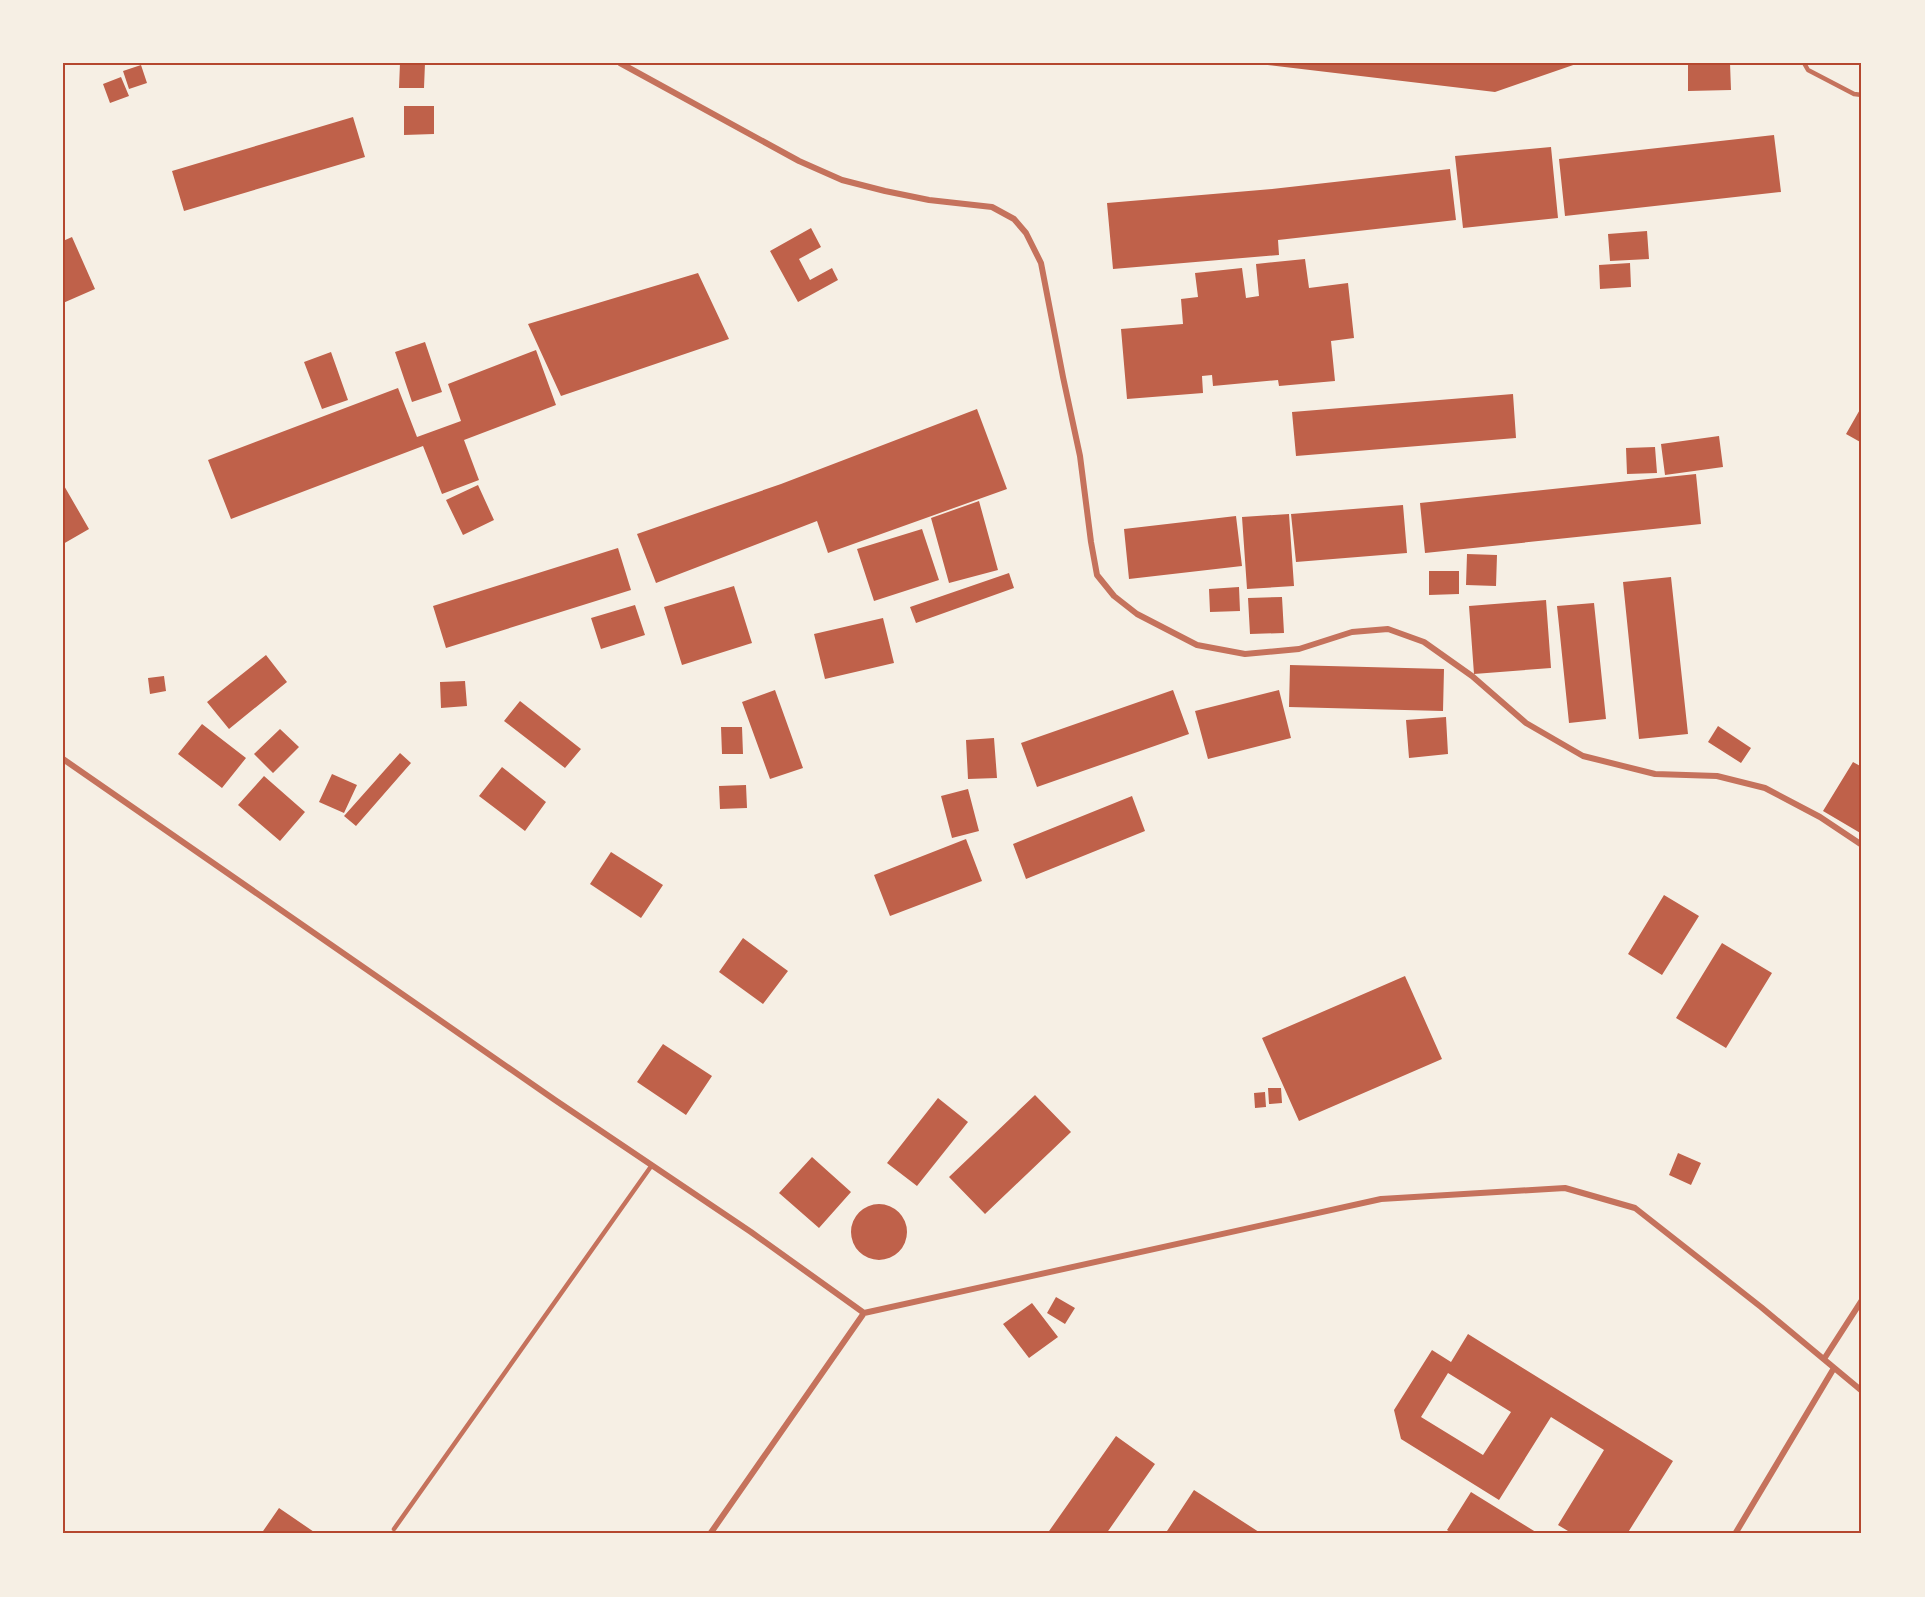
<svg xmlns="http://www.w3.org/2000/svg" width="1925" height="1597" font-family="Karla,sans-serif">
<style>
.building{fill:#bf614a;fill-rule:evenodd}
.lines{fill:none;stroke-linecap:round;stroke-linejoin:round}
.service{stroke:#c5725c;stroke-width:4.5}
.minor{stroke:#c5725c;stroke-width:6}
.neatline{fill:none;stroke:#b5482f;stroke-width:2}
</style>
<rect width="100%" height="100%" fill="#f6efe4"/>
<!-- building -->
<path class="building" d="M400,63H425L424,88H399Z
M1260,63H1579L1495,92L1259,64Z
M1688,63H1730L1731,90L1688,91Z
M141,65L147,83L129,89L123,71Z
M121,77L129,96L110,103L103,84Z
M404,106H434V134L404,135Z
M353,117L365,157L184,211L172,171Z
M1774,135L1781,192L1565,216L1559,159Z
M1551,147L1558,218L1463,228L1455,156Z
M1450,169L1456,220L1278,240L1279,255L1113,269L1107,203L1272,189Z
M811,228L821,247L799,259L810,280L832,268L838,280L798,302L770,251Z
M1647,231L1649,259L1610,261L1608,234Z
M72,237L95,289L63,303V241Z
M1305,259L1309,288L1348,283L1354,338L1331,341L1335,381L1279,386L1278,380L1213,386L1212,375L1202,376L1203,393L1127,399L1121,329L1183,324L1181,299L1198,297L1195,273L1242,268L1246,298L1259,296L1256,264Z
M1630,263L1631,287L1600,289L1599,265Z
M698,273L729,339L561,396L528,324Z
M425,342L442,392L412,402L395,352Z
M536,350L556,405L464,440L479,480L442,494L423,446L231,519L208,460L398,388L417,437L461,421L448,384Z
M331,352L348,400L322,409L304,362Z
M1513,394L1516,438L1296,456L1292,412Z
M1862,406V443L1846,434Z
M977,409L1007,489L828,553L817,521L656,583L637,534L781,484Z
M1719,436L1723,467L1665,475L1661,444Z
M1655,447L1657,473L1627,474L1626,448Z
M1696,474L1701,524L1425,553L1420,503Z
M63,484L89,529L63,544Z
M478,485L494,520L463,535L446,500Z
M979,501L998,570L949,583L931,518Z
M1403,505L1407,553L1296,562L1291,514Z
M1289,514L1294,586L1247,589L1242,517Z
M1236,516L1242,566L1129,579L1124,529Z
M922,529L939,580L874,601L857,549Z
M618,548L631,590L446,648L433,606Z
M1467,554L1497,555L1496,586L1466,585Z
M1429,571H1459V594L1429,595Z
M1009,573L1014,588L916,623L910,607Z
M1671,577L1688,734L1639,739L1623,582Z
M734,586L752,643L682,665L664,607Z
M1239,587L1240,611L1210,612L1209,589Z
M1282,597L1284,633L1250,634L1248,598Z
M1546,600L1551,668L1474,674L1469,606Z
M1594,603L1606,719L1569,723L1557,606Z
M635,605L645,635L601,649L591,618Z
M883,618L894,663L825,679L814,634Z
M266,655L287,682L229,729L207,702Z
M1290,665L1444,669L1443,711L1289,707Z
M164,676L166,691L150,694L148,678Z
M465,681L467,706L441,708L440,682Z
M775,690L803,768L770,779L742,702Z
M1173,690L1189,734L1037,787L1021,743Z
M1279,690L1291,738L1208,759L1195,711Z
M520,701L581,749L565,768L504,721Z
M1446,717L1448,754L1409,758L1406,720Z
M202,724L246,758L222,788L178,754Z
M1718,726L1751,748L1741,763L1708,742Z
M721,727H742L743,754H722Z
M280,729L299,747L273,773L254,754Z
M994,738L997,778L968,779L966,740Z
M400,753L411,763L356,826L344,816Z
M1853,762L1862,767V834L1823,811Z
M502,767L546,802L525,831L479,796Z
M332,774L357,785L344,813L319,802Z
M264,776L305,812L280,841L238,805Z
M746,785L747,808L720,809L719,786Z
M968,789L979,831L952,838L941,796Z
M1132,796L1145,831L1026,879L1013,844Z
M966,839L982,881L890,916L874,875Z
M611,852L663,885L641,918L590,884Z
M1664,895L1699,916L1662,975L1628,954Z
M743,938L788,971L763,1004L719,972Z
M1722,943L1772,973L1726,1048L1676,1018Z
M1405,976L1442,1059L1299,1121L1262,1038Z
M663,1044L712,1076L686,1115L637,1082Z
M1268,1088H1281L1282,1103L1269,1104Z
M1265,1092L1266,1107L1255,1108L1254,1093Z
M1035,1095L1071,1132L985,1214L949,1177Z
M938,1098L968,1122L917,1186L887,1163Z
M1678,1153L1701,1163L1691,1185L1669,1175Z
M812,1157L851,1192L819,1228L779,1193Z
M851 1232a28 28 0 1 1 56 0a28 28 0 1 1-56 0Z
M1056,1297L1075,1308L1065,1324L1047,1313Z
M1032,1303L1058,1337L1029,1358L1003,1324Z
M1468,1334L1673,1461L1627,1534H1573L1558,1525L1604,1450L1551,1417L1499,1500L1401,1439L1394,1410L1432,1350L1451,1362ZM1448,1373L1511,1412L1483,1455L1421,1417Z
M1116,1436L1155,1464L1106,1534H1047Z
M1194,1490L1262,1534H1172L1167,1531Z
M1471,1492L1539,1534H1453L1447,1530Z
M279,1508L317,1534H261Z"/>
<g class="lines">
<!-- service -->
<path class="service" d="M1804,63L1808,70L1854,94L1862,95
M394,1529L652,1165"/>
<!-- minor -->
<path class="minor" d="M620,63L799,161L842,180L885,191L929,200L992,207L1014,219L1026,233L1041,263L1063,377L1080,456L1091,542L1097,575L1114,596L1137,614L1197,645L1245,654L1299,649L1352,632L1388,629L1424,642L1472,676L1526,723L1583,756L1655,774L1717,776L1765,788L1820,817L1862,845
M63,759L555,1100L751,1232L864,1313L1381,1199L1565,1188L1635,1208L1761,1307L1862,1391
M1824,1359L1862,1300
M710,1534L864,1313
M1735,1534L1834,1368"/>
</g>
<!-- border -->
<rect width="1925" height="1597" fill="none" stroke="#f6efe4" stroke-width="129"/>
<rect x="64" y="64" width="1796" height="1468" class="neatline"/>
</svg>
